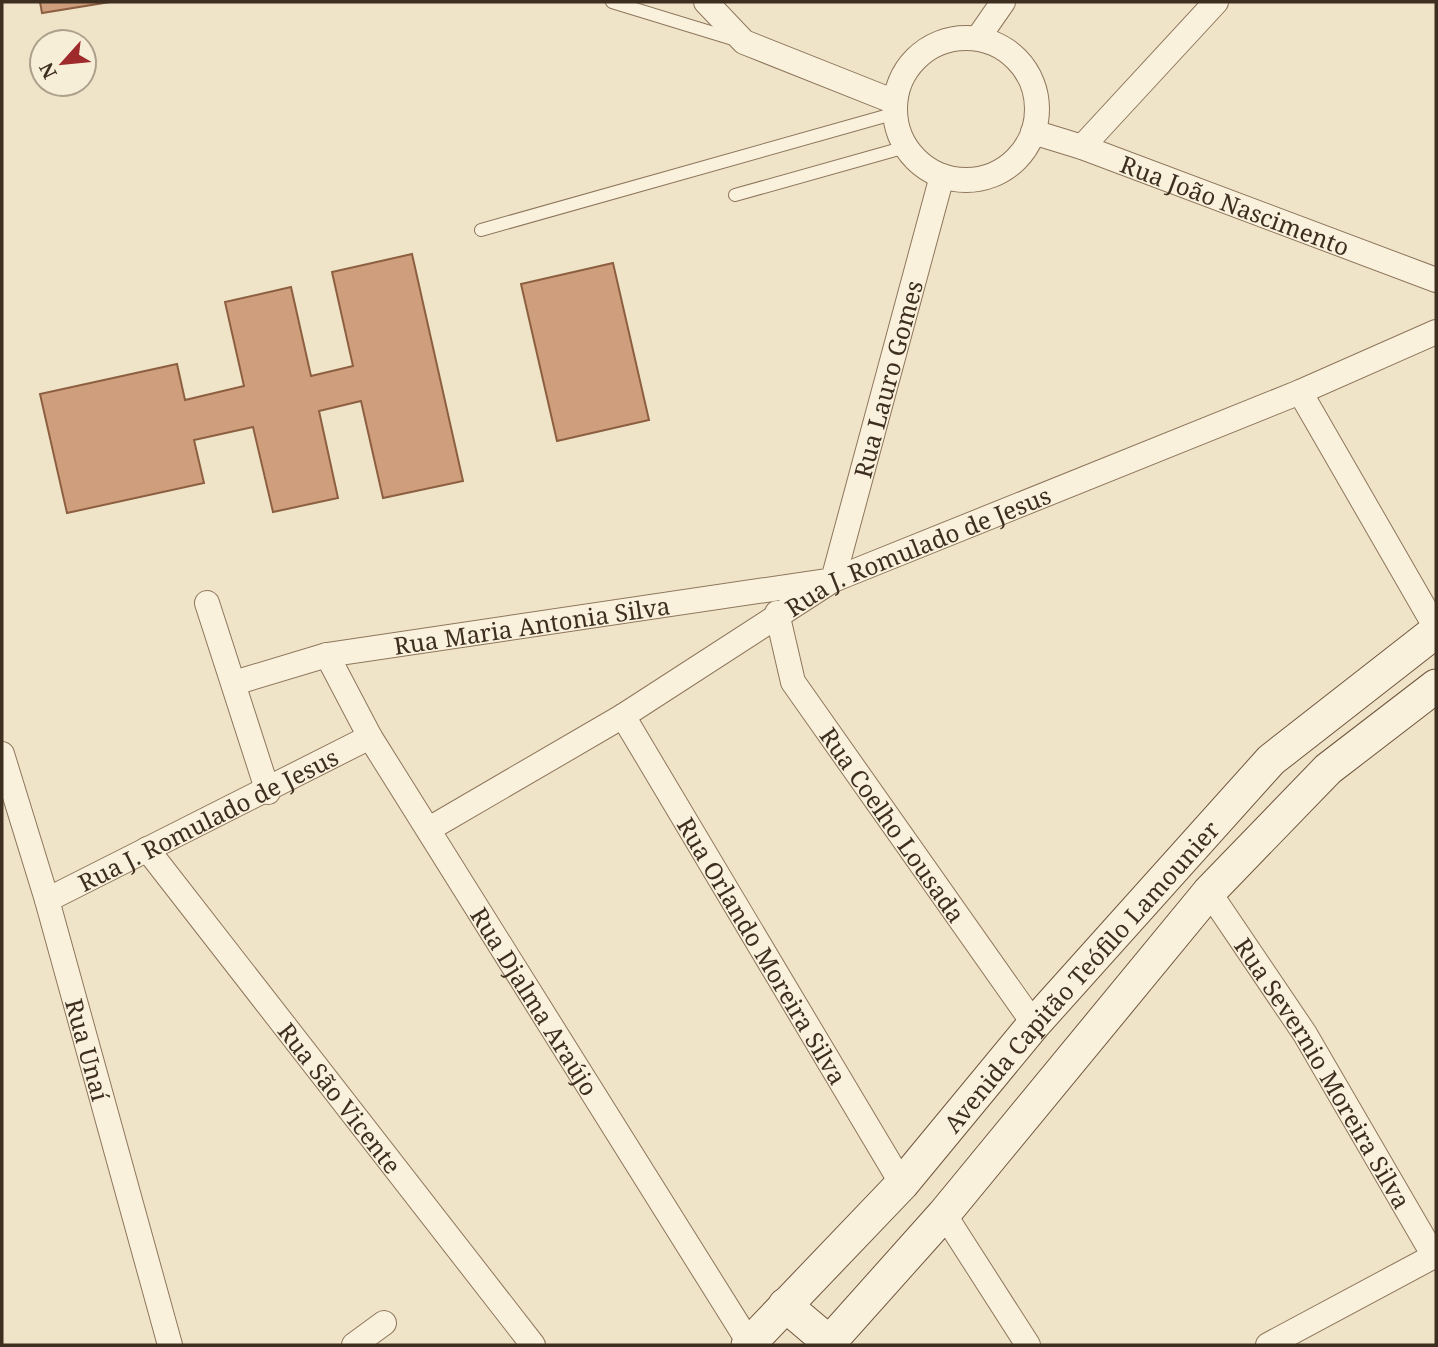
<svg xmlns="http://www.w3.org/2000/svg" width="1438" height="1347" font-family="'Noto Serif',serif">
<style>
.building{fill:#cf9f7d;stroke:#8d5f41;stroke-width:2}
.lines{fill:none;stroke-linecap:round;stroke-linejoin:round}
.service-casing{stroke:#8d765c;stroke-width:14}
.minor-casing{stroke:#8d765c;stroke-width:26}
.secondary-casing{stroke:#6f573f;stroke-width:35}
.service{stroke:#faf1dc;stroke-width:12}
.minor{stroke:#faf1dc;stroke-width:24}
.secondary{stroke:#faf1dc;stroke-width:33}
.labels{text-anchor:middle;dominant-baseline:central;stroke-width:6;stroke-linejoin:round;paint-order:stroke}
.street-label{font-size:24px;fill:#3d2e20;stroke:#f7eed8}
</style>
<rect width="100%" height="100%" fill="#f0e4c8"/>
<!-- building -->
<path class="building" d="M40,2H110L42,13Z
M412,254L463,481L383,498L361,401L319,411L338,498L273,512L253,427L194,440L204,483L67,513L40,394L177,364L185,400L244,386L225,302L291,287L311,376L353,366L332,272Z
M613,263L649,420L557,441L521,284Z"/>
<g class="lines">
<!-- service casing -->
<g class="service-casing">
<path id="service" d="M612,2L733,39
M735,195L906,147
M481,230L896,113"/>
</g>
<!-- minor casing -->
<g class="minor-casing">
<g id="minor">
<path d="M706,2L744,42L895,102"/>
<path d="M978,38L1003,2"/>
<circle cx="966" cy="109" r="71"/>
<path id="s1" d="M1033,132L1082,147L1436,280"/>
<path d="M1082,147L1216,2"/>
<path d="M1300,392L1436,628"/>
<path d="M207,603L268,792"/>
<path id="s2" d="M777,613L793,682L1034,1024"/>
<path id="s3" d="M327,655L370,737L750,1344"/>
<path id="s4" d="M234,683L327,655L833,580L942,176"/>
<path id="s5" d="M623,716L902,1184"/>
<path id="s6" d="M2,754L47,900L170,1345"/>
<path id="s7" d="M429,829L623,716L833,580L1300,392L1436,332"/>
<path id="s8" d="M147,849L533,1345"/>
<path id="s9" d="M1209,892L1305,1034L1434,1256"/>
<path id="s10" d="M47,900L370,737"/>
<path d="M944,1214L1028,1345"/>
<path d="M354,1345L384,1323"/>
<path d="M1268,1345L1436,1255"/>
</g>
</g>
<!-- secondary casing -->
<g class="secondary-casing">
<g id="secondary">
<path d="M785,1305L830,1343"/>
<path id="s11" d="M748,1345L902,1184L1034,1024L1271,760L1436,631"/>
<path d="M827,1345L944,1214L1209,892L1328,769L1436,686"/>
</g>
</g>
<!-- service -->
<use href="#service" class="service"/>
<!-- minor -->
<use href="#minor" class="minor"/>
<!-- secondary -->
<use href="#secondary" class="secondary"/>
</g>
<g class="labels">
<!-- street labels -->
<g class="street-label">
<text stroke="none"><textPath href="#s1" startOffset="215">Rua João Nascimento</textPath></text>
<text stroke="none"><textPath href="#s4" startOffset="817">Rua Lauro Gomes</textPath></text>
<text stroke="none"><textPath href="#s7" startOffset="564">Rua J. Romulado de Jesus</textPath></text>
<text stroke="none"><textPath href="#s4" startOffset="304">Rua Maria Antonia Silva</textPath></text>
<text stroke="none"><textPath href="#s10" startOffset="180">Rua J. Romulado de Jesus</textPath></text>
<text stroke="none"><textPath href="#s2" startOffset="245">Rua Coelho Lousada</textPath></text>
<text stroke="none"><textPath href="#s5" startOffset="273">Rua Orlando Moreira Silva</textPath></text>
<text stroke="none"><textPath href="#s11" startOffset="497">Avenida Capitão Teófilo Lamounier</textPath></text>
<text stroke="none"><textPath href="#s3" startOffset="404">Rua Djalma Araújo</textPath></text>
<text stroke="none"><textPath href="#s6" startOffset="308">Rua Unaí</textPath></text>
<text stroke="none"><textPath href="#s9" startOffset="214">Rua Severnio Moreira Silva</textPath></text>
<text stroke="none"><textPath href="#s8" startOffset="315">Rua São Vicente</textPath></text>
</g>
</g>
<!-- border -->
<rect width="1438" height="1347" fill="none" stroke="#3d2e20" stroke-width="7"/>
<!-- north arrow -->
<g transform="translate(63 63) rotate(243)"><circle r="33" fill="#f7eed8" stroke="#ada18e" stroke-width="2"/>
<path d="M0-5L12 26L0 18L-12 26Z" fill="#9e2a2b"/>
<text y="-10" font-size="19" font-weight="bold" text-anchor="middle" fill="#3d2e20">N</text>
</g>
</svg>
